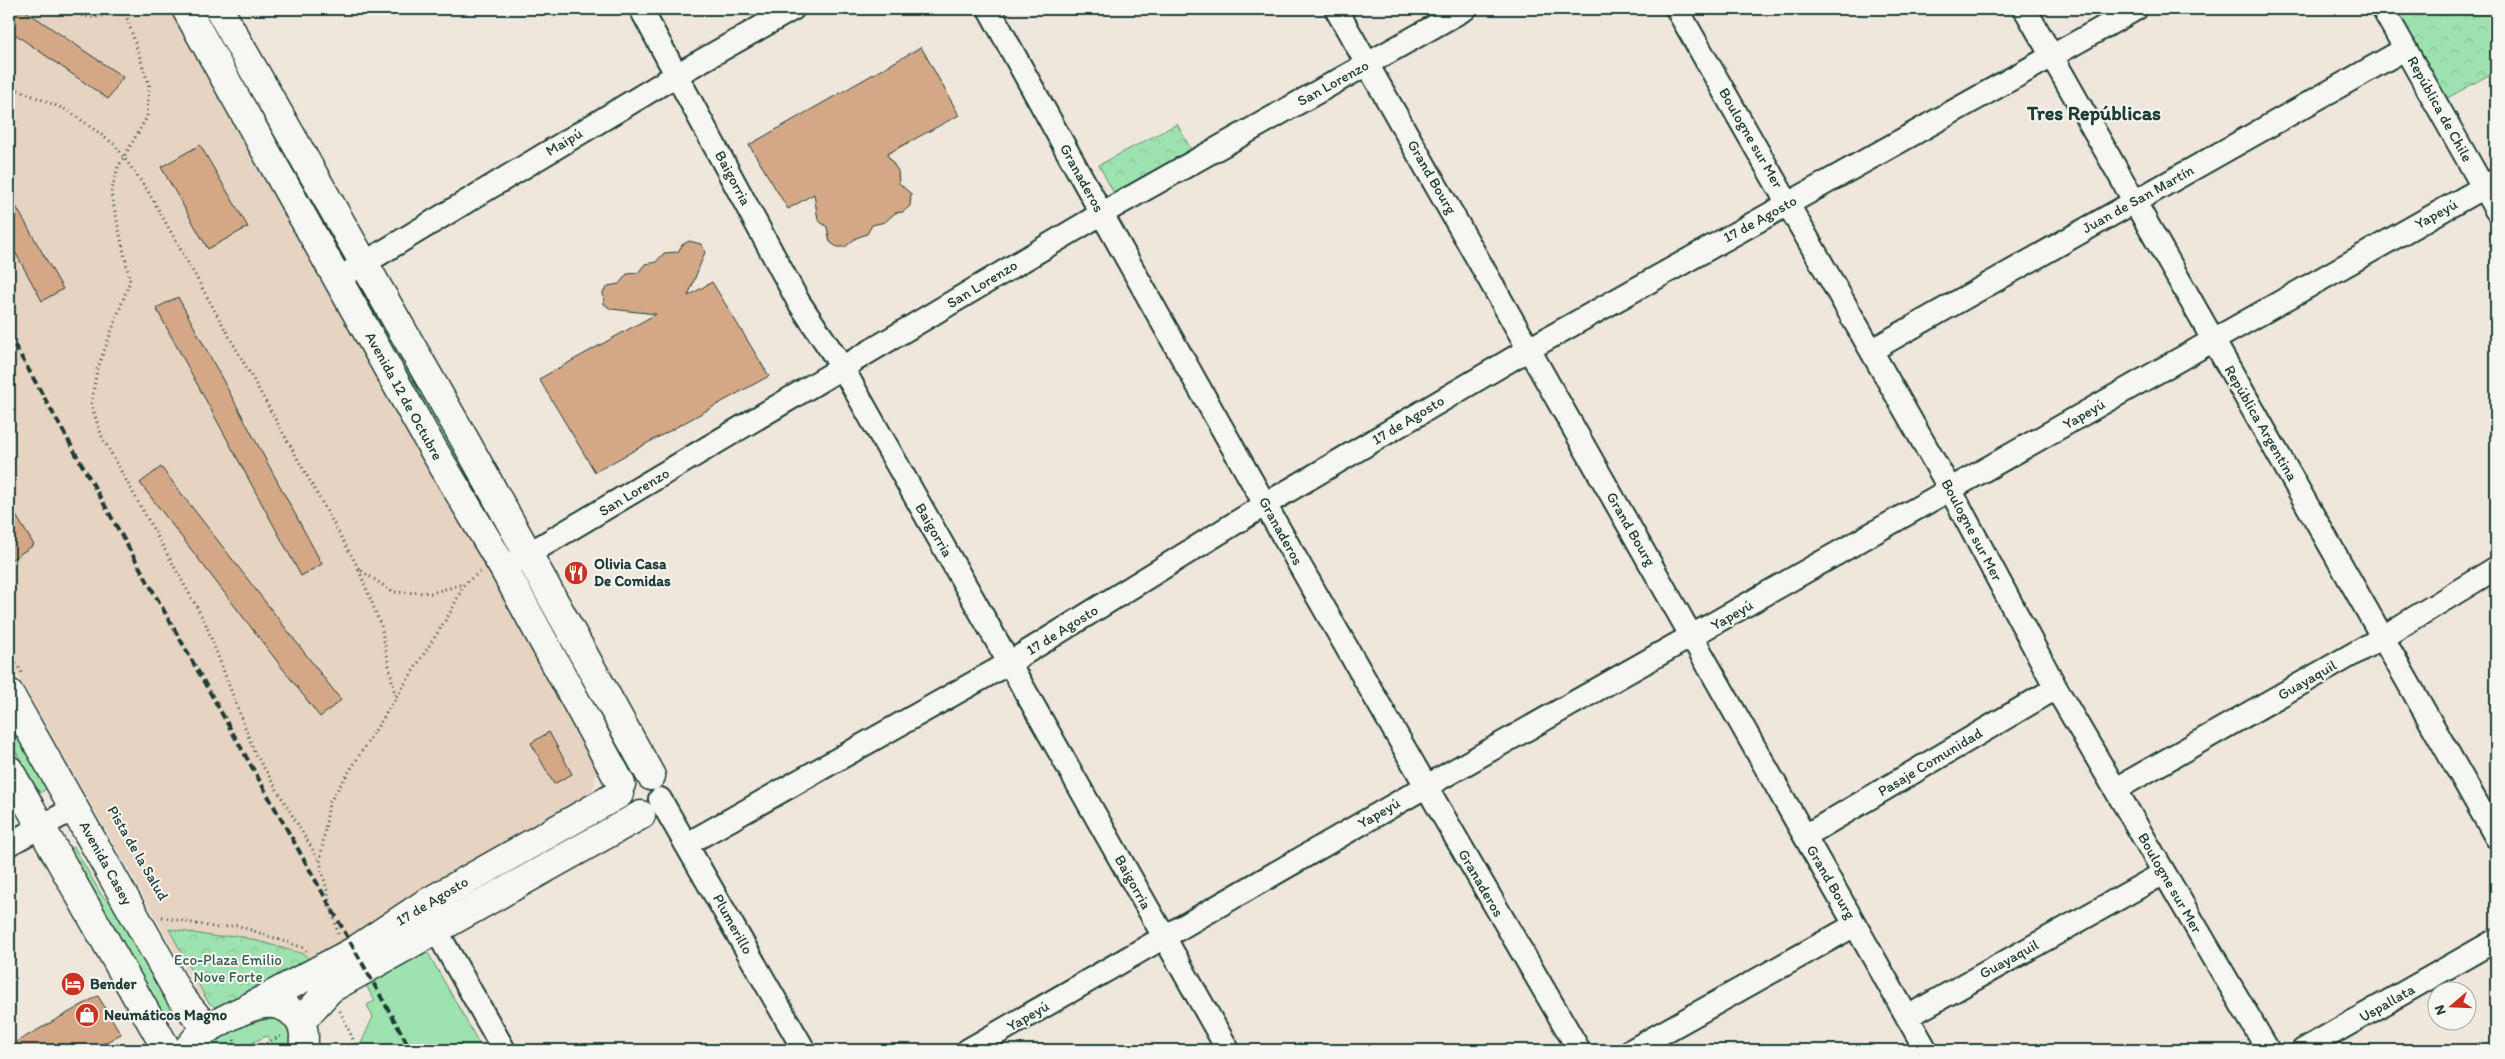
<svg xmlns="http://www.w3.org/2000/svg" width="2505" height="1059" font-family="Itim,sans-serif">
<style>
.built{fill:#e7d3c2}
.green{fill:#9ee3af;stroke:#5e9072}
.park{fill:url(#park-crowns);stroke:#5e9072}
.building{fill:#d4a886;stroke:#1f3d34}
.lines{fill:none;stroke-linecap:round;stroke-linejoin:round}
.minor-casing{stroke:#1f3d34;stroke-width:26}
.major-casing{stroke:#1f3d34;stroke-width:31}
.path{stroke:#1f3d34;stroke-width:3;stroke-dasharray:1 4;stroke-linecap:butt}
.minor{stroke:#f6f6f2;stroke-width:22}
.major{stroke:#f6f6f2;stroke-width:28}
.rail{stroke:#1f3d34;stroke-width:4;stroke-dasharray:8 4;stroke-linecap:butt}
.labels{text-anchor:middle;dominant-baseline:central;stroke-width:4;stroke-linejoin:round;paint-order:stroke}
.street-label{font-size:15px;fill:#1f3d34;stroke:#f6f6f2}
.poi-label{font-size:15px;font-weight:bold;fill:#1f3d34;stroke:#f6f6f2;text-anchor:start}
.park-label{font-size:15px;fill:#385e4d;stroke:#f6f6f2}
.district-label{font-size:20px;font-weight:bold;fill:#1f3d34;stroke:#f6f6f2}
</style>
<defs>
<pattern id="park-crowns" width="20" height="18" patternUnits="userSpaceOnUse" patternTransform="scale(1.25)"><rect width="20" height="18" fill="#9ee3af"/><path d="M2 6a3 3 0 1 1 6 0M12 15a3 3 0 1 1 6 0" fill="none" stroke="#88c497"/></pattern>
</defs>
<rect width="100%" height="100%" fill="#efe6dc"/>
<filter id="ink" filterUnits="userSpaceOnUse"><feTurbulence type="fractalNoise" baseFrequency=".02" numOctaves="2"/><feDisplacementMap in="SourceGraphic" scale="10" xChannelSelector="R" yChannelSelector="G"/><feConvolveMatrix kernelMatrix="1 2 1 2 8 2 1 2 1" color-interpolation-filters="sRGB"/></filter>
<g filter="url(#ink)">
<!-- built -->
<path class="built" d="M9,9H169L596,761L595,784L589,798L311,962L215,1007L199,994L9,660Z"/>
<!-- green -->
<path class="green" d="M201,9H209L342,246L337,249Z
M366,294L490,511L487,514L361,297Z
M532,587L630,761L625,765L529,589Z
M9,720L48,788L40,793L9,740Z
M74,847L102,896L114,905L172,1009L161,1015L69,850Z
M428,953L483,1050H358L373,1017L367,1005L375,1001L362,979Z
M268,1019L280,1020L295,1034L291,1050H269L273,1048L267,1036L253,1042L257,1050H204C218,1032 246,1025 268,1019Z"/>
<!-- park -->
<path class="park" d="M2392,9H2496V71L2442,101Z
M1177,124L1196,159L1118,201L1099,165Z
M169,929L218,937L236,935L304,954L311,962L224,1007H215L208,1002Z"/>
<!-- building -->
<path class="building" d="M9,9H23L123,77L108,99L9,30Z
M921,47L959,115L887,154L898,171L899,183L911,194L910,206L903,212L895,213L885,222L872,225L867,234L856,238L845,247H837L830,242L827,227L818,220L814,194L788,209L749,145Z
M200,145L248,227L208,249L161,167Z
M9,194L63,289L42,301L9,241Z
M689,241L701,244L705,252L688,296L712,282L769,376L595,472L539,379L656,314L611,309L604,304L603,292L608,286L619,284L627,274L638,273L645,264L656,262L664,253L678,252L682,245Z
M178,297L322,564L301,576L156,308Z
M161,467L341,700L320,717L140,483Z
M9,504L34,545L9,561Z
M549,732L572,774L554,784L531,743Z
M98,996L121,1034L92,1050H9V1046Z"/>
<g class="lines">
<!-- minor casing -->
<g class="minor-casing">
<path id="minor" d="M641,9L798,301L842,367L1228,1050
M989,9C1180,359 1378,705 1579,1050
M1336,9L1926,1050
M1677,9L1951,491L2056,688L2268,1050
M2025,9L2496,837
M2383,9L2496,210
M338,279L678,74L793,9
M1872,350L2405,49
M513,563L1101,214L1465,9
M2116,789L2383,637L2496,568
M660,799L804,1050
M1805,836L2056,688
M9,844L75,808
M687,844L1009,663L1266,504L1529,349L2136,9
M436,930L504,1050
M1907,1017L2164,873
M968,1050L1425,787L2496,180
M1632,1050L1855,925
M2303,1050L2496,940"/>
</g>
<!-- major casing -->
<g class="major-casing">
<path id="major" d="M186,9L429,442L504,569L621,784
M219,9L466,442L651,776
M9,693L180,996L207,1029
M9,770L167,1050
M246,1009L354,951L423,905L619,794
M301,1021L330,989L641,815
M187,1050L201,1033L207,1029C232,1016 271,988 295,1015C305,1026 305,1035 303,1050"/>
</g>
<!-- path -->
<path class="path" d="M68,9C86,21 103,18 122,9
M124,9L149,85L147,117L118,167L111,193L130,281L97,370L91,404L102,437L205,622L254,751L320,862
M9,86L69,111L115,145L148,191L359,569L393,592L431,593L464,584
M359,570L381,626L395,695
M9,650L22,673
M162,917L218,928L236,925L304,948L306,951
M338,934L320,862L329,803L450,613L464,584L480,572
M340,1011L358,1050
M234,1040L240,1050
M253,1050L281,1036"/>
<!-- minor -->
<use href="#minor" class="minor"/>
<!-- major -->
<use href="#major" class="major"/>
<!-- rail -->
<path class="rail" d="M9,335L411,1050"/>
</g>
</g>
<!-- icons -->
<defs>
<g id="restaurant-disc" transform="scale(1.25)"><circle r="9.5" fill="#c8321e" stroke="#f6f6f2"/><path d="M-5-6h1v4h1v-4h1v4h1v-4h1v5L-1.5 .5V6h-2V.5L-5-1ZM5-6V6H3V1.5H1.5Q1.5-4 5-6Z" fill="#fff"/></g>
<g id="hotel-disc" transform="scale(1.25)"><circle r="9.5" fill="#c8321e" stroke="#f6f6f2"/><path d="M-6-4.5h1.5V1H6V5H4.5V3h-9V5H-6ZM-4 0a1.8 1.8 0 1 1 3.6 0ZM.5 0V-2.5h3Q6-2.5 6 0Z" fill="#fff"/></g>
<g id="shop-disc" transform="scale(1.25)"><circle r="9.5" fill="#c8321e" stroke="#f6f6f2"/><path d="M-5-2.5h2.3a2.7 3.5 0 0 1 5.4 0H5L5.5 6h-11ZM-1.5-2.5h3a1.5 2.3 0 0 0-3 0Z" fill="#fff"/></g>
</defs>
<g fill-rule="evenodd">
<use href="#restaurant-disc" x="576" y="573"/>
<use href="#hotel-disc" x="73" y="984"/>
<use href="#shop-disc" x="87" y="1015"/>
</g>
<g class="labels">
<!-- street labels -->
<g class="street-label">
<text transform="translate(1333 83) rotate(-29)">San Lorenzo</text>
<text transform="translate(2440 109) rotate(61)">República de Chile</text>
<text transform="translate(1751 138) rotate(60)">Boulogne sur Mer</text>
<text transform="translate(564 142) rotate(-31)">Maipú</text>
<text transform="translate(1432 177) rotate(60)">Grand Bourg</text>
<text transform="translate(733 178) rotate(62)">Baigorria</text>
<text transform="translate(1082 178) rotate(61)">Granaderos</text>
<text transform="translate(2138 199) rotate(-29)">Juan de San Martín</text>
<text transform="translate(2436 214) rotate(-29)">Yapeyú</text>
<text transform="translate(1760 219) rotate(-29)">17 de Agosto</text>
<text transform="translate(982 284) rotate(-31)">San Lorenzo</text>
<text transform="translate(404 396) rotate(61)">Avenida 12 de Octubre</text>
<text transform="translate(2084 414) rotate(-30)">Yapeyú</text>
<text transform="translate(1408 420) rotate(-31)">17 de Agosto</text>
<text transform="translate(2261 423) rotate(60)">República Argentina</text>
<text transform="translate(634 492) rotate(-31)">San Lorenzo</text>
<text transform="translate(1631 529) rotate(60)">Grand Bourg</text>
<text transform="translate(934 530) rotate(60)">Baigorria</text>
<text transform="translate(1972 530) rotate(62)">Boulogne sur Mer</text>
<text transform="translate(1281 531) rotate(61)">Granaderos</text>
<text transform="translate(1732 615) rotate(-30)">Yapeyú</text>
<text transform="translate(1062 630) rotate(-32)">17 de Agosto</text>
<text transform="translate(2307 680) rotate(-30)">Guayaquil</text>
<text transform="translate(1930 762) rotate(-31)">Pasaje Comunidad</text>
<text transform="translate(1379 813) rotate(-30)">Yapeyú</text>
<text transform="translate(138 853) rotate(60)">Pista de la Salud</text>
<text transform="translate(106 863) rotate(61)">Avenida Casey</text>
<text transform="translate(1133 882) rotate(61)">Baigorria</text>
<text transform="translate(1831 882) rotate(60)">Grand Bourg</text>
<text transform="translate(1481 883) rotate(60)">Granaderos</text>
<text transform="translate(2170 883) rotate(60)">Boulogne sur Mer</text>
<text transform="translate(432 901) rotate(-31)">17 de Agosto</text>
<text transform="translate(733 924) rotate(61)">Plumerillo</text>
<text transform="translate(2009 959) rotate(-29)">Guayaquil</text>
<text transform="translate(2387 1003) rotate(-30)">Uspallata</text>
<text transform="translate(1028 1016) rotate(-30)">Yapeyú</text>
</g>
<!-- poi labels -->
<g class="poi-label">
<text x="594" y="564">Olivia Casa<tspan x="594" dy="17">De Comidas</tspan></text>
<text x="90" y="984">Bender</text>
<text x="104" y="1015">Neumáticos Magno</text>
</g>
<!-- park labels -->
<g class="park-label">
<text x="228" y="960">Eco-Plaza Emilio<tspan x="228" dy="17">Nove Forte</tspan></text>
</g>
<!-- district labels -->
<g class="district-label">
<text x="2094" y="113">Tres Repúblicas</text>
</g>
</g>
<!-- margin -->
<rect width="2505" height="1059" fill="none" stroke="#f6f6f2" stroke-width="30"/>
<rect x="15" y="15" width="2475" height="1029" fill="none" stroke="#1f3d34" stroke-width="2" filter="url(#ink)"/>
<!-- north arrow -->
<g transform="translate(2452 1006) rotate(251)"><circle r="24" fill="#f6f6f2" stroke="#a0aca6"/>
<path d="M0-4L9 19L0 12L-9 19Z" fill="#c8321e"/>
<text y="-8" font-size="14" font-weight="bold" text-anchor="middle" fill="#1f3d34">N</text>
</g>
</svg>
